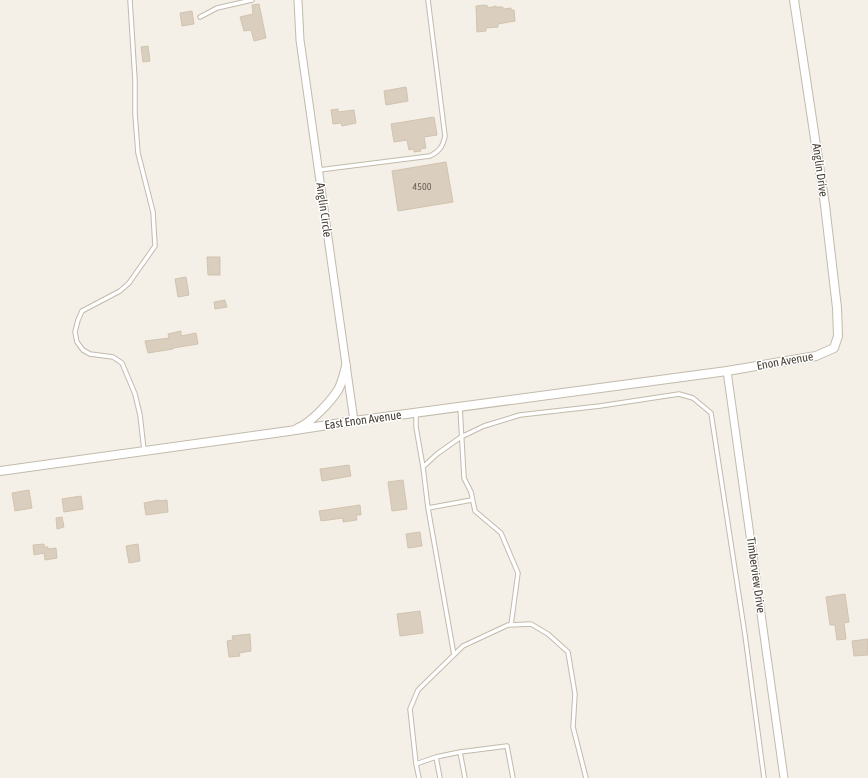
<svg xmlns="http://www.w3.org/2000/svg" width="868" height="778" font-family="'Asap Condensed',sans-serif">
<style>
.building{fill:#dacebf;stroke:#d2c3af}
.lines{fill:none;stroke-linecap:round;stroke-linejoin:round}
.service-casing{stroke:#c3baac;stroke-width:5.5}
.minor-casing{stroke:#c3baac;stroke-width:9}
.tertiary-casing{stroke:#c3baac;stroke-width:10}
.service{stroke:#fff;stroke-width:3.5}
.minor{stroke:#fff;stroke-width:7}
.tertiary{stroke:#fff;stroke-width:8}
.labels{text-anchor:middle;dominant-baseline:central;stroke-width:3;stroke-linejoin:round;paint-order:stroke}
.number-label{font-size:10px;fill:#6c6458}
.street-label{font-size:12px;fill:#484036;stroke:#fff}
</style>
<rect width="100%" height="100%" fill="#f4f0e7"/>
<!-- building -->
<path class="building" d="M259,4L266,38L254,41L251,30L244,31L240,17L253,14L252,5Z
M484,5L488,6V8L496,6V7H503V9L511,8V10H514L515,21L498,24V27L486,28V31L477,32L476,6Z
M192,11L194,24L182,26L180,13Z
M148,46L150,61L143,62L141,47Z
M406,87L408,101L386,105L384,91Z
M338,109V112L354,110L356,123L342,126L341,123L333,124L331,110Z
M434,117L437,135L424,137L426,148L420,149L421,151L414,152V149L409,150L407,140L394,142L391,124Z
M446,162L453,202L398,211L392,171Z
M207,257H220V275H208Z
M186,277L189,295L178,297L175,279Z
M225,300L227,307L215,309L214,302Z
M181,331V336L196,333L198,344L173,348V349L148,353L145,341L169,338L168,334Z
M349,465L351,476L322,481L320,469Z
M403,480L407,509L392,511L388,482Z
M29,490L32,508L15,511L12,493Z
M81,496L83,509L64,512L62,499Z
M159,500V501L167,500L168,512L146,515L144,503Z
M360,505L361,515H356L357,520L343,522V518L321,521L319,511Z
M62,517L64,527L57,529L56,518Z
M420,532L422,546L408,548L406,534Z
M44,544V547H48V549L56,548L57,558L45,560L44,553L34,555L33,545Z
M138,544L140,561L129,563L126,546Z
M845,594L849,622L844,623L846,639L837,640L835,625H830L826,597Z
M420,611L423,633L400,636L397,614Z
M250,634L251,651L239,653L240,656L229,657L227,641L233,640L232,636Z
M868,639V655L854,656L852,641Z"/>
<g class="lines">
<!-- service casing -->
<g class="service-casing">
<path id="service" d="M130,0L135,80V114L138,153L153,212L155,246L129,283L120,291L82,311L78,320L75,332L77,342L83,350L90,354L113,357L122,363L135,394L140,415L144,450
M200,17L217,8L252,0
M319,170L430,156C440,151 443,146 445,136L428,0
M460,407L464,478L471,492L475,511L501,533L518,573L511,625
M416,414V427L423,467L428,508L472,500
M423,467L437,454L461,437L484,426L520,415L600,406L679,394L693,398L711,413L745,635L764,778
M428,508L454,655
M460,752L507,746L513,778
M436,757L440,778
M416,764L410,709L418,690L463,646L508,625L531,624L548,634L568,652L575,694L573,727L586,778
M419,778L416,764L436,757L460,752L465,778"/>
</g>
<!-- minor casing -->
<g class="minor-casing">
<path id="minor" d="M298,0L300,40L354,421
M727,371L784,778"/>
</g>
<!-- tertiary casing -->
<g class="tertiary-casing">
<path id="tertiary" d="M298,428C311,423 331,401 338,390C342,383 344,374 346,366
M0,471L289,431L354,421L727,371L816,356L834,348L838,336L837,308L825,205L794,0"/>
</g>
<!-- service -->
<use href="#service" class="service"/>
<!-- minor -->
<use href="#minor" class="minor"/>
<!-- tertiary -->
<use href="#tertiary" class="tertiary"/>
</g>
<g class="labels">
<!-- number labels -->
<g class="number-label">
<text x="422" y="186">4500</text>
</g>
<!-- street labels -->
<g class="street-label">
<text transform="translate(820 170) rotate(82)">Anglin Drive</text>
<text transform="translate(324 210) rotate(82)">Anglin Circle</text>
<text transform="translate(785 361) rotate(-10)">Enon Avenue</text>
<text transform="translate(363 420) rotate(-8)">East Enon Avenue</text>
<text transform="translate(756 575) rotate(82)">Timberview Drive</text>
</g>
</g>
</svg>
